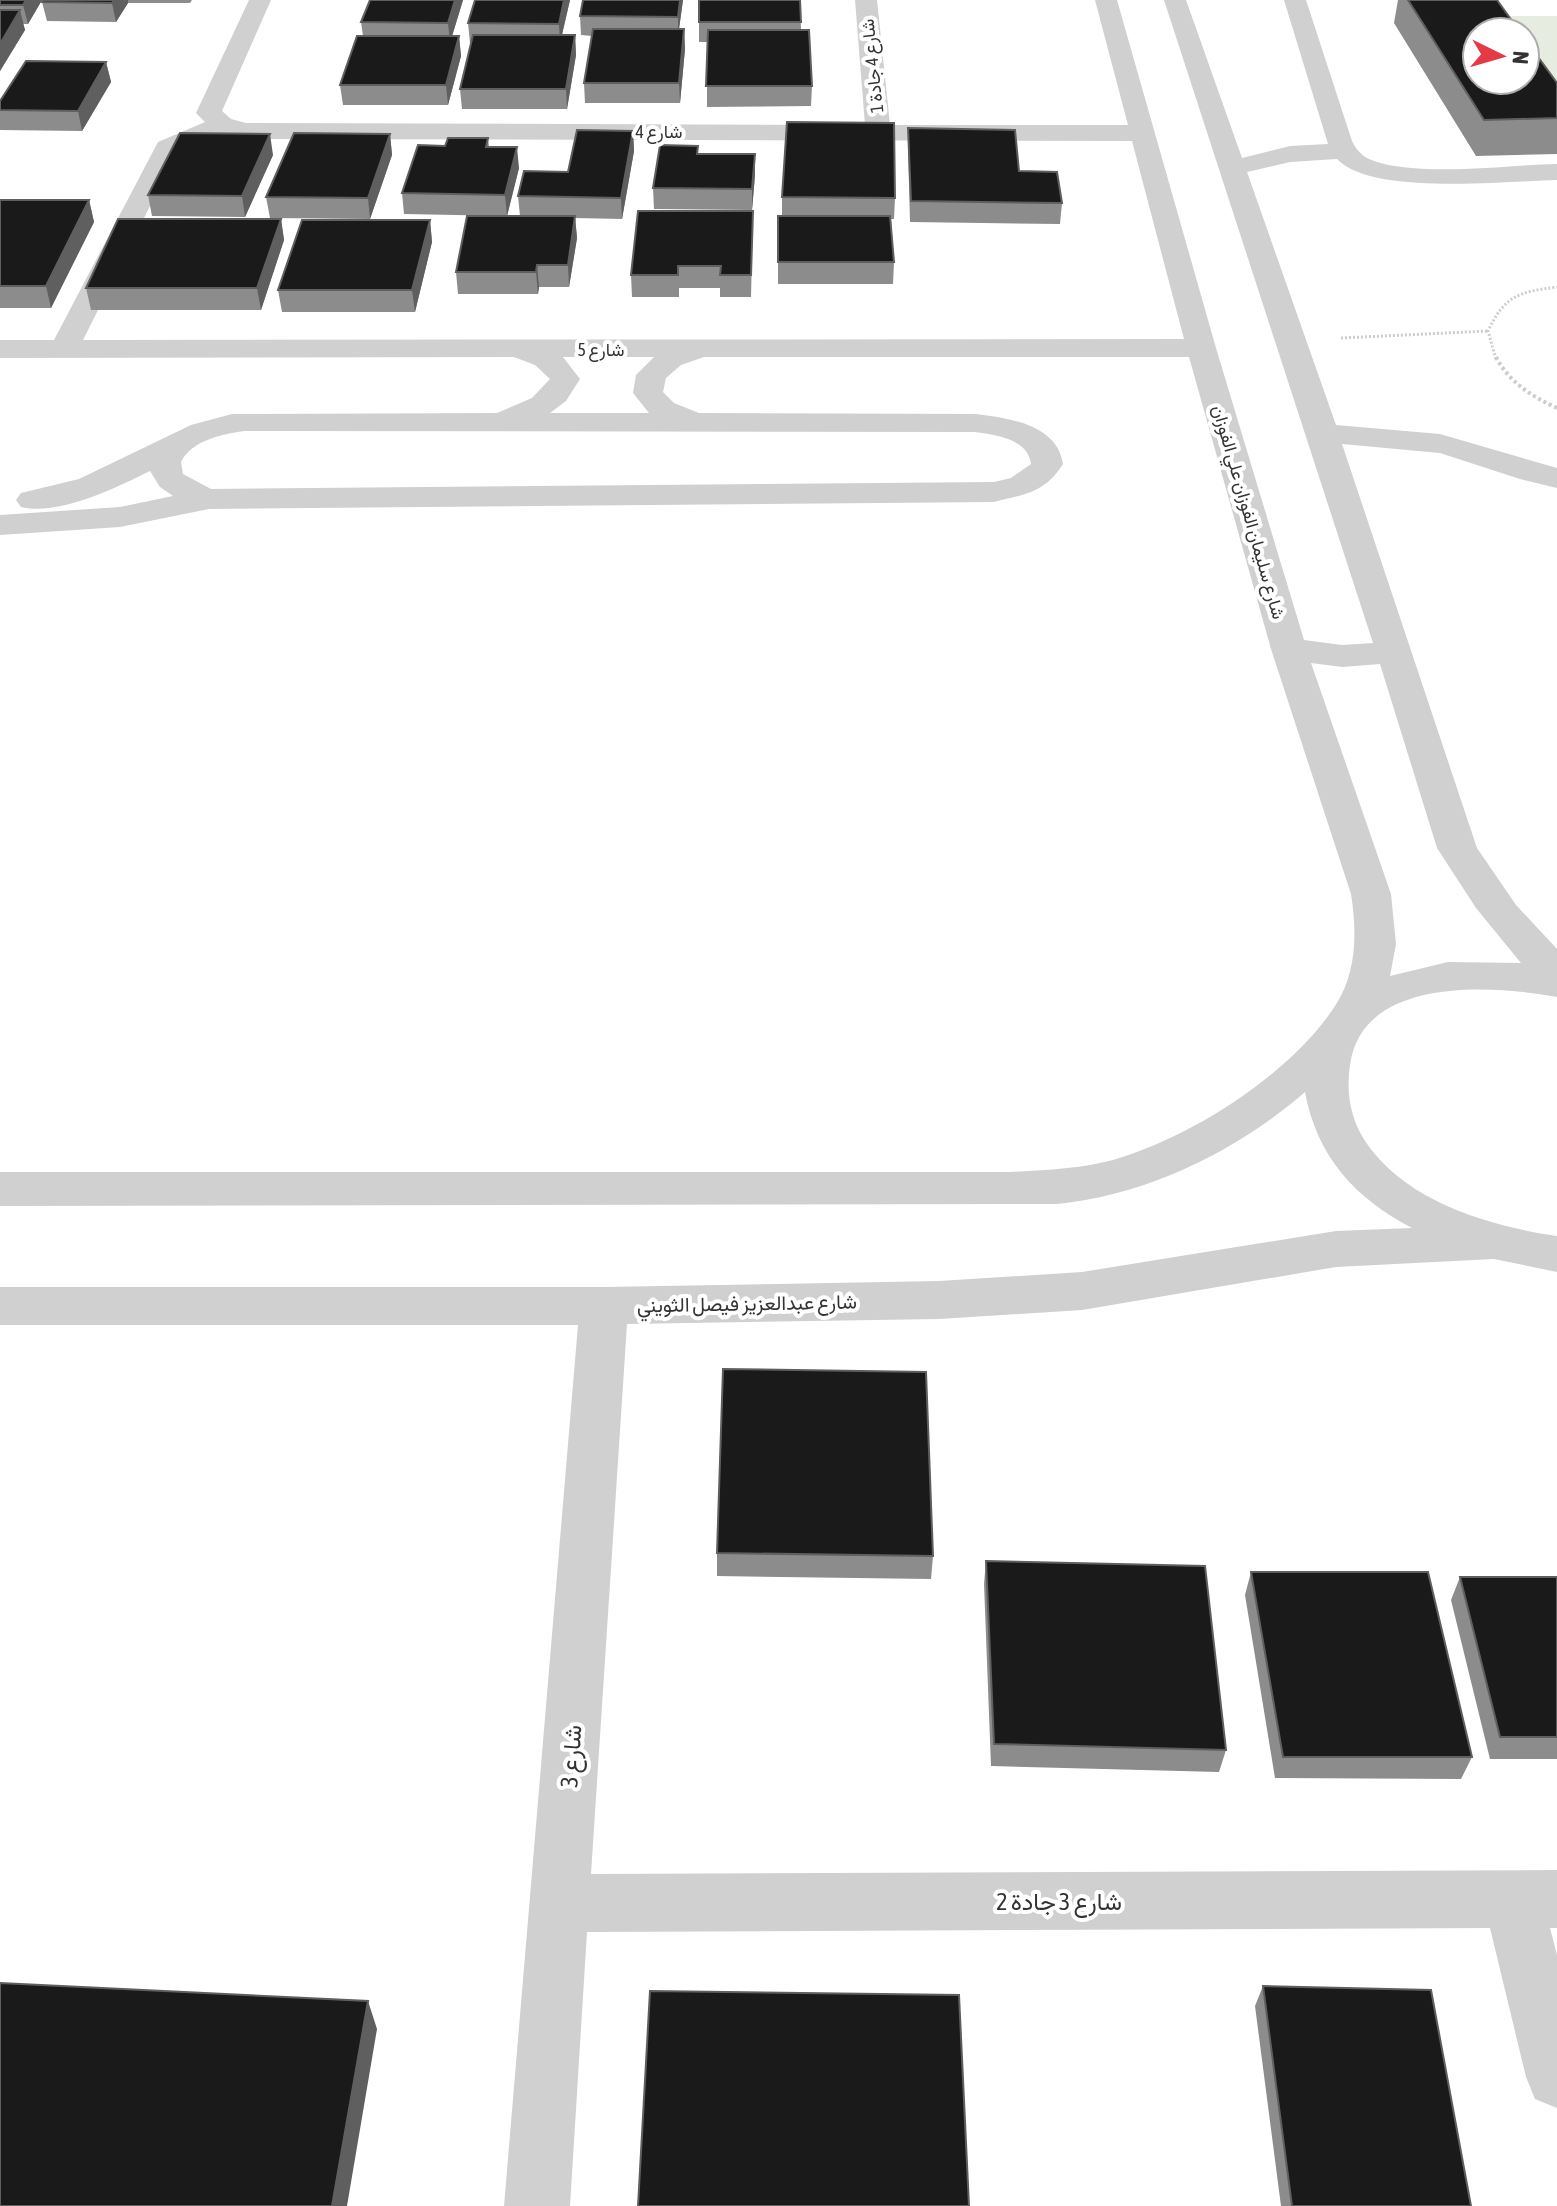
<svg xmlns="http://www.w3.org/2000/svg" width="1557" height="2206" font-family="'Asap Condensed',Vazirmatn,sans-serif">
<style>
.green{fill:#e6ecdf}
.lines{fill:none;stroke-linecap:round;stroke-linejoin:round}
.path-far1{stroke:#cdcdcd;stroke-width:3;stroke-dasharray:2 2;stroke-linecap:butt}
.path{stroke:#cdcdcd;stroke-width:4;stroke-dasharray:3 3;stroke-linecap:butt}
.minor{fill:#d0d0d0;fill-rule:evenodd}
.wall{fill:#8c8c8c}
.shaded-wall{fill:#5f5f5f}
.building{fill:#1a1a1a;stroke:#5f5f5f;stroke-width:2}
.labels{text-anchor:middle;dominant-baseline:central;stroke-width:8;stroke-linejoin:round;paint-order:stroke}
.far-street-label{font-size:18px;fill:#333;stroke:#fff}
.street-label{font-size:20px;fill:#333;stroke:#fff}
.near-street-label{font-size:24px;fill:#333;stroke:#fff}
</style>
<rect width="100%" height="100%" fill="#fff"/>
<!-- green -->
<path class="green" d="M1487,16H1557V120L1525,73V32H1497Z"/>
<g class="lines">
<!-- path-far1 -->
<path class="path-far1" d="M1341,338L1488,331
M1496,359L1488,331C1505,295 1519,292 1557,287"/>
<!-- path -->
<path class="path" d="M1496,357C1509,382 1531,396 1557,408"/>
<!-- minor -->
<path class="minor" d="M249,0H271L222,111L231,119L246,123L865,125L855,0H877L890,125H1128L1095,0H1117L1216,348L1304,640L1342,645L1373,643L1164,0H1186L1242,158L1290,146L1328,144L1284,0H1306L1352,141C1356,149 1361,155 1369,159C1412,178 1508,165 1557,164V180C1508,181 1371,196 1337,159L1290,162L1247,172L1336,425L1440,434L1557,468V488L1520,479L1440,453L1342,444L1477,848L1516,905L1557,949V997C1492,985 1362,976 1350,1065C1346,1091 1350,1118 1365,1141C1406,1202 1489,1226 1557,1236V1272L1494,1259L1336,1267L1082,1310L939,1319L627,1324L591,1874L1557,1870V1928H1550L1557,1955V2108L1535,2099L1526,2077L1490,1928L587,1932L570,2206H504L578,1325H0V1287H604L939,1281L1082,1272L1336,1231L1412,1228C1355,1198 1317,1157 1305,1092C1236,1152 1147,1195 1057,1204L0,1206V1172H1010C1045,1170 1079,1169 1113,1160C1190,1138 1291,1074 1335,1006C1357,973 1357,932 1351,894L1271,649L1189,357H704L681,365L666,378L663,392L674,403L699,413L975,414C1008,418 1057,424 1063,464C1045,493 1025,494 994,502L209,509L120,527L0,535V515L120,507L173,496L160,487L150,471C116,488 58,516 21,507L16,500L21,493L79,479L191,425L232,414L497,413L532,398L550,379L535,365L514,357L0,358V340H54L158,142L205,122L196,113ZM223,133L244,139L1132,141L1184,339L83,340L177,152ZM563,357H654L636,375L633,393L649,413H550L566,401L580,379ZM245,431L975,432C996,435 1028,439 1031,464L1011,478L994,482L211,489L183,474L181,462C192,440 223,434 245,431ZM1311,663L1342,667L1380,664L1437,848L1476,908L1521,963L1448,962L1390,976L1396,944L1391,894Z"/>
</g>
<!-- wall -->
<path class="wall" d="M0,0H42L28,24H23L25,30L0,71Z
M43,0H192L190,3H128L116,22L47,21L42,2Z
M370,0H463L452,36H459L461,56L448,105H343L340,85L363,36L361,22Z
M475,0H570L562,35H575L576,55L567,109H462L460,89L471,43H470L468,23Z
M583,0H683L679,29H684L685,49L680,103H585L584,83L592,36L581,35L580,16Z
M800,0L801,30L812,86L811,106L707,107V42H699V22Z
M1398,0H1497L1557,83V154L1476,156L1394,23Z
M106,62L111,82L82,131L0,130V101Z
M908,128L1019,171L1062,203L1060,224L910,222L908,149Z
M633,131L634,151L622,219L575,218L577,238L569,287H539L538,294H458L456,272L520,216L518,196L568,172Z
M390,134L392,155L370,219L270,218L266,197Z
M488,138L489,147L519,168L507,216L404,214L402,193L445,146Z
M755,154V175L752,210L654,209L653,188Z
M273,155L245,217L152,216L148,195Z
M782,197L895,198L894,219H891L894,262L893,284H778V216H782Z
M0,200H89L94,222L51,308H0Z
M753,211L751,297H720V288H679V297H632L631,275Z
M281,219L284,240L261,310H91L86,288Z
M430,220L432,242L415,312H282L278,290Z
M717,1553L933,1556L931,1579L717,1576Z
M986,1561L1226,1750L1219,1772L991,1766L984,1584Z
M1251,1572L1472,1757L1461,1779L1275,1778L1245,1595Z
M1460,1577H1557V1759H1490L1451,1600Z
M1263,1986L1471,2206H1281L1255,2006Z"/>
<!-- shaded-wall -->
<path class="shaded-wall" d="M26,0H42L28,24L23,5Z
M114,0H128V3L116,22L112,3Z
M455,0H463L450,43L448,23Z
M564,0H570L560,43L559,24Z
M680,0H683L678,36V17Z
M20,10L25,30L0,71V44Z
M684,29L685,49L680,103L679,83Z
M575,35L576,55L567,109L566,89Z
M459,36L461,56L448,105L446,85Z
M106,62L111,82L82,131L78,111Z
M633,131L634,151L622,219L621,198Z
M270,134L273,155L245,217L242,196Z
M390,134L392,155L370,219L368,198Z
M517,147L519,168L507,216L505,195Z
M755,154V175L752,210V189Z
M89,200L94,222L51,308L46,286Z
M575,216L577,238L569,287L568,265Z
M281,219L284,240L261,310L257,288Z
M430,220L432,242L415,312L412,290Z
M537,265L539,287L538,294L536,272Z
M368,2001L377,2029L347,2206H332Z"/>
<!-- building -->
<path class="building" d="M0,0H26L23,5H0Z
M43,0H114L112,3L42,2Z
M370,0H455L448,23L361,22Z
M475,0H564L559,24L468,23Z
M583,0H680L678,17L580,16Z
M699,0H800L801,22H699Z
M1408,0H1497L1520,32H1477V80H1525V39L1557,83V118L1484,120Z
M0,10H20L0,44Z
M593,29H684L679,83H584Z
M708,30H809L812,86H706Z
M473,35H575L566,89H460Z
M357,36H459L446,85H340Z
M26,61L106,62L78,111L0,110V101Z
M787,122L894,123L895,198L782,197Z
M908,128L1015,130L1019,171L1057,172L1062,203L911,201Z
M577,130L633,131L621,198L518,196L524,171L568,172Z
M180,133L270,134L242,196L148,195Z
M294,133L390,134L368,198L266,197Z
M448,138H488L486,147H517L505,195L402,193L418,145L445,146Z
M660,145L698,146L697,154H755L752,189L653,188Z
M0,200H89L46,286H0Z
M638,211H753L751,275H720L721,266H678V275H631Z
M467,216H575L568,265H537L536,272H456Z
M778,216H890L894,262H778Z
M118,219H281L257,288H86Z
M302,220H430L412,290H278Z
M723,1369L926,1372L933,1556L717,1553Z
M986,1561L1205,1566L1226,1750L994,1744Z
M1251,1572H1428L1472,1757H1283Z
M1460,1577H1557V1737H1500Z
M0,1983L368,2001L332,2206H0Z
M1263,1986L1431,1990L1471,2206H1292Z
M650,1991L959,1995L969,2206H638Z"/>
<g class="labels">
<!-- far-street labels -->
<g class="far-street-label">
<text transform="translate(872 66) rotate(-96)">شارع 4 جادة 1</text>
<text x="659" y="131">شارع 4</text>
<text x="601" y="349">شارع 5</text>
<text transform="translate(1249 512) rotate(74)">شارع سليمان الفوزان علي الفوزان</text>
</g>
<!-- street labels -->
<g class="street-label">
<text transform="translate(747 1303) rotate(-1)">شارع عبدالعزيز فيصل الثويني</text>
</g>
<!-- near-street labels -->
<g class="near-street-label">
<text transform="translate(571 1756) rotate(-86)">شارع 3</text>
<text x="1059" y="1901">شارع 3 جادة 2</text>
</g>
</g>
<!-- north arrow -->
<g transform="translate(1501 56) rotate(95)"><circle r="38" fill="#ffffff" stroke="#adadad" stroke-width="2"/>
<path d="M0-6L14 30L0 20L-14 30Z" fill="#e63946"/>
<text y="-12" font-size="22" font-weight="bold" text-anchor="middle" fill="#333333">N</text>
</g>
</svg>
